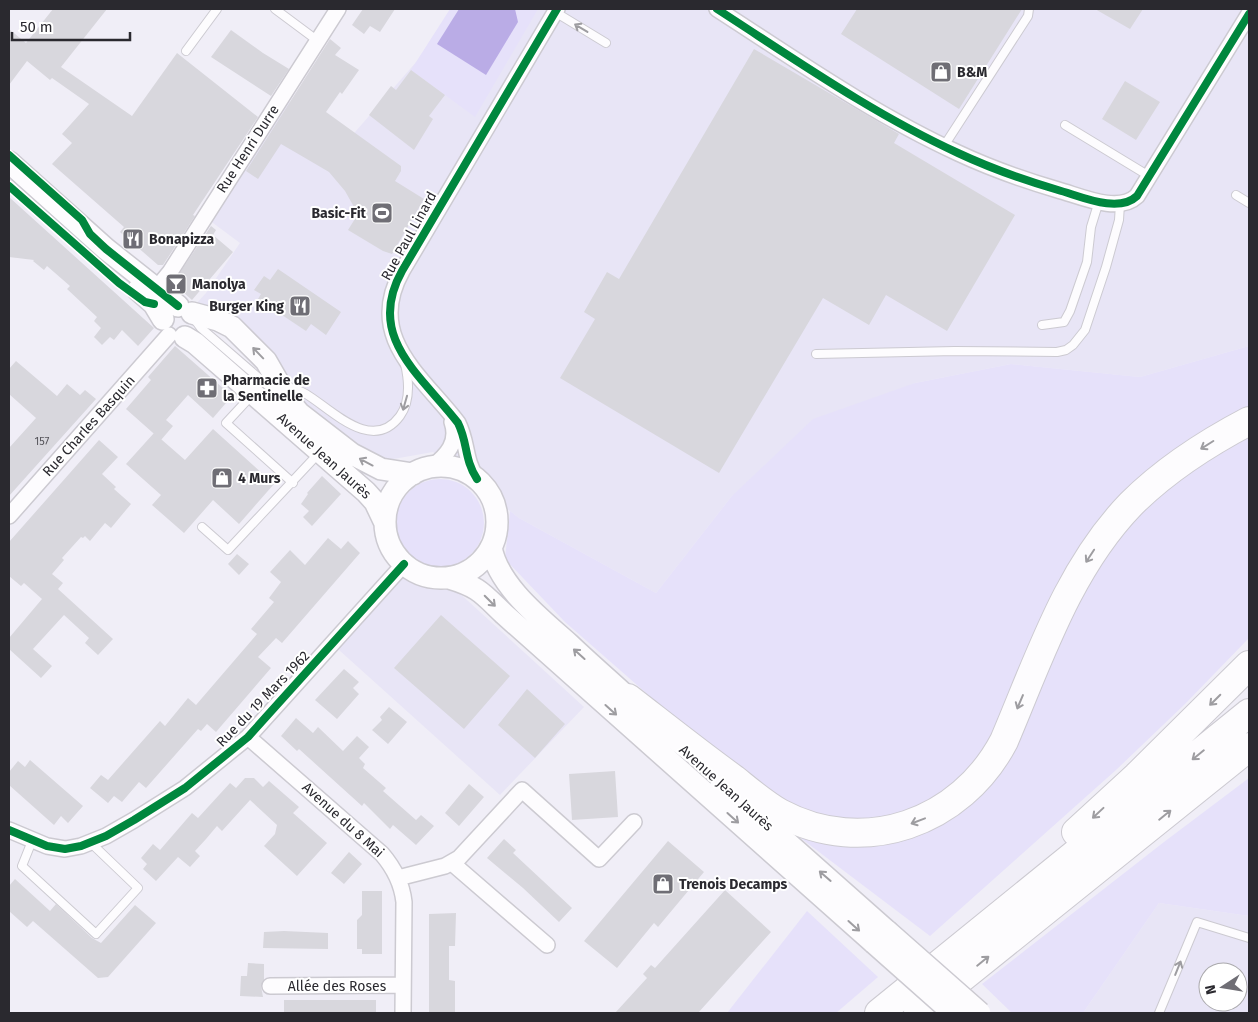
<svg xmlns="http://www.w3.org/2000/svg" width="1258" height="1022" font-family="'Fira Sans',sans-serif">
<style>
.built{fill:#e8e5f6;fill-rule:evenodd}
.green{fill:#e6e1fa}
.water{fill:#baace6}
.building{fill:#d8d7dd}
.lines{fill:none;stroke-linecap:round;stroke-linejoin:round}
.service-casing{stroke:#cccad1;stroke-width:10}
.minor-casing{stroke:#cccad1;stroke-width:18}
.secondary-casing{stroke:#cccad1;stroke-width:24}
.motorway-casing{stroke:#cccad1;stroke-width:30}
.service{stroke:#fdfcfe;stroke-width:8}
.minor{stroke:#fdfcfe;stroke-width:15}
.secondary{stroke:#fdfcfe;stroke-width:21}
.motorway{stroke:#fdfcfe;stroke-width:28}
.secondary-bridge-casing{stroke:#cccad1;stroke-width:24;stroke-linecap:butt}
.secondary-bridge{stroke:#fdfcfe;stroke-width:21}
.cycleway-casing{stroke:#fff;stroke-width:11}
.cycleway{stroke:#00873e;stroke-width:8}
.oneway{stroke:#9e9da1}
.labels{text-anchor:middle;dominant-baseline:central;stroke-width:4;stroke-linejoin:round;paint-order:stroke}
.number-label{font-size:11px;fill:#57565c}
.poi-label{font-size:14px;font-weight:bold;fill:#2a292f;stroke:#fff;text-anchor:start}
.street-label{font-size:14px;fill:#2a292f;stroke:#fff}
</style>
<rect width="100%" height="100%" fill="#f0eef7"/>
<!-- built -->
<path class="built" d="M451,9H1249V346L1140,377L1011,364L915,383L731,497L656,593L519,518L433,452L382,461L304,406L193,307L206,293L240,243L209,220L286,99L297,109L349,139L417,61Z
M390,572L456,590L584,707L500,795L329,641Z
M1159,903L1249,916V1013H1083ZM1208,972H1238V1002H1208Z"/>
<!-- green -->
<path class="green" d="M450,9H538L475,117L411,70Z
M1249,346V638L1185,704L1116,770L930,936L786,827L725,762L565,622L505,559L510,511L519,518L656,593L731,497L813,419L915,383L1011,364L1140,377Z
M396 523a44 44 0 1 1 88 0a44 44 0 1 1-88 0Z
M1249,778V916L1159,903L1083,1013H1012L982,984L1164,842Z
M807,911L878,977L836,1013H727Z"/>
<!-- water -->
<path class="water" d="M459,9H515L518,22L486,75L437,44Z"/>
<!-- building -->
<path class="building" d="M53,9H107L61,67L132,116L177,53L258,117L193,215L195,216L163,265H158L120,232L124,227L52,164L72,143L62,134L89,104L52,78L50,80L27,61L9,85V29L26,43Z
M363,9H395L380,32L370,26L364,34L352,25Z
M857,9H1022L959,109L841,34Z
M1095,9H1143L1130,29Z
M231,30L263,53L289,69L271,96L211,57Z
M330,39L341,48L335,55L359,70L342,94L340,92L326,112L401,166V171L395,181L424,199L392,254L383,251L348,230L358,214L345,191L329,172L300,155L281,144L258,179L246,171Z
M754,49L899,134L894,143L1015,215L947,331L886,295L869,325L823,298L719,473L560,378L595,319L584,312L607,272L619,279Z
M411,70L445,95L429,116L433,119L414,150L369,115L391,86L396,90Z
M1125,81L1160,102L1136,140L1102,119Z
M9,197L154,328L138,346L122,330L114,340L110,337L102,345L94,337L101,328L94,321L97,317L67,289L70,286L47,266L44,270L33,261L34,260L9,257Z
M211,226L216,230L213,235L233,252L192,300L173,283Z
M278,269L341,312L326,335L311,324L306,331L258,299L261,294L254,290L264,276L270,280Z
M175,346L232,396L213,418L188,395L166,420L173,426L161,440L126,409L151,380L148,377Z
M16,361L57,396L67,384L80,395L85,390L96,399L9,496V448L36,418L9,394V369Z
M213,429L274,484L239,524L213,500L184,533L152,505L161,495L126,464L154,433L185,460Z
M99,440L118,457L102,474L116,487L114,489L131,504L111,528L105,523L90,541L85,536L83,538L81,537L62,558L64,560L52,574L63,583L58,589L113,639L98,655L85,643L89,638L64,615L33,649L52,666L41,678L9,649V638L42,599L24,583L21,586L9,576V542Z
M322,476L341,494L312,526L303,517L309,511L301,504L308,494L307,493Z
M328,538L341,549L348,541L360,553L282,643L276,638L258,657L271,668L216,732L207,724L201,731L198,729L146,788L139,782L122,802L114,796L108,803L90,788L101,775L108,780L160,721L165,726L188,698L196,705L257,634L251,629L274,602L269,598L281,582L270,572L290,550L305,565Z
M237,554L249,564L239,575L228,564Z
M441,615L510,676L464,729L394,668Z
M344,669L359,682L353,688L359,694L337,719L315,700Z
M527,689L565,724L535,758L498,725Z
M389,707L407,722L388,744L372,730L382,720L380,717Z
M296,718L313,733L318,727L343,751L357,736L369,747L359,758L365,764L363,768L386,788L383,791L416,820L421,815L434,826L416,845L393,825L390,829L364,803L362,806L299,749L297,751L281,736Z
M30,760L83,806L68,823L61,816L54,825L9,785V772L18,761L25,767Z
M615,771L618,817L572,820L569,774Z
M245,778H254L263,787L269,781L299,807L293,813L327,843L297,876L264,846L275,834L277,825L250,800L222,831L217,826L206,839L195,851L200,856L190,867L178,857L156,881L143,869L147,864L141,858L153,844L160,850L192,813L198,818L230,783L236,788Z
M469,784L484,797L459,826L445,813Z
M504,839L516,850L513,853L572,908L559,922L523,888L487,858Z
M668,841L704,872L658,927L654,923L617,968L584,941Z
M349,852L362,864L344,884L331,873Z
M15,879L50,911L56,904L92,938L101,943L135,905L156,923L108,977L98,978L33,921L27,927L9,911V886Z
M725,890L771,932L698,1013H615L647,978L643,974L651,965L655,968Z
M362,891H382V954H362V949H357V920L362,915Z
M456,913L455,946H449V980L455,981V1013H429V914Z
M284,931L328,933V949L263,948L264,932Z
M248,963L264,964V980L261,986L263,997L240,996L241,976H247Z
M284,1000H376V1013H284Z"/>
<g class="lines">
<!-- service casing -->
<g class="service-casing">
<path id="service" d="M275,9L318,41
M555,12L606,43
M186,51L217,9
M1065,125L1149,176
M944,146L1028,16L1029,9
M1236,195L1249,203
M195,320L201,328L274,391
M1042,325L1064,322L1070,311L1087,262L1091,227L1099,201
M816,354L955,351L1057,352L1066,350L1073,345L1085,330L1106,267L1119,220L1120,204
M284,386C292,388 299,390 306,394C331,409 372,454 400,416C410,402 409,381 405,364
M253,394L226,423L293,483
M202,527L228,550L319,453
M32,841L22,866L96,934L138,888L91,843
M1159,1013L1197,922L1249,938"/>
</g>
<!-- minor casing -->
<g class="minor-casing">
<path id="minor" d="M717,9C796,60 873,114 958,153C990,168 1024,180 1058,190C1080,196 1118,214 1137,196L1249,14
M156,289L170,272L338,9
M432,467C447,455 459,442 452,422
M477,479C464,459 468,443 458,423C421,375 365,337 402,271L557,9
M9,516L169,335
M248,737L382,854C394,868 402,884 404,902L403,1013
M9,830L47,846L65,849L81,846L106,836L134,820L185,788L248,737L404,564
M452,863L547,945
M398,878L445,866L459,858L522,790L599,859L634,822
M270,986L403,985"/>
</g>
<!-- secondary casing -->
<g class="secondary-casing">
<path id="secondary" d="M9,162L106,249L178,306
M138,290L154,304L163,319
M192,313L218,320L232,327L266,361L289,401L299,413L352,454L381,469L413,474
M185,337L195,343L366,492L375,502L385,523
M385 522a56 56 0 1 1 112 0a56 56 0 1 1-112 0Z
M491,547C498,586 541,619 569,644C592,666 617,687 640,709
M449,578C479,587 482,593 504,614L874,943
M721,784L887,931"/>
</g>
<!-- motorway casing -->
<g class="motorway-casing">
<path id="motorway" d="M628,698C663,725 698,753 734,779C749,791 764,804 780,813C864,858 961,823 1004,741C1039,659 1068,569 1131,504C1165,470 1207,443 1249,421
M1076,832L1137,776L1249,665
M879,1013L1249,713
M918,1013L1249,747"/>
</g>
<!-- service -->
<use href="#service" class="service"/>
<!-- minor -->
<use href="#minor" class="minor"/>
<!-- secondary -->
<use href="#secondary" class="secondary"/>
<!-- motorway -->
<use href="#motorway" class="motorway"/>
<!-- secondary-bridge casing -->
<g class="secondary-bridge-casing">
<path id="secondary-bridge" d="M887,931L980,1013
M874,943L953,1013"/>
</g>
<!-- secondary-bridge -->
<use href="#secondary-bridge" class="secondary-bridge"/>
<!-- cycleway casing -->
<g class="cycleway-casing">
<path id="cycleway" d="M717,9C796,60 873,114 958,153C990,168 1024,180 1058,190C1080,196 1118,214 1137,196L1249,14
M9,155L82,220L90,234L106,249L178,306
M9,186L119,283L145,302L154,304
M477,479C464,459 468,443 458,423C421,375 365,337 402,271L557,9
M9,830L47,846L65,849L81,846L106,836L134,820L185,788L248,737L404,564"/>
</g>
<!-- cycleway -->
<use href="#cycleway" class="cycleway"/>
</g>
<!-- one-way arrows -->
<defs><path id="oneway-shaft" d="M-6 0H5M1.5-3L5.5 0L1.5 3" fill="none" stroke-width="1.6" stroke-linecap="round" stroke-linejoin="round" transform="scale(1.25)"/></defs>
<g class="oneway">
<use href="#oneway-shaft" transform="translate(581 28) rotate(-149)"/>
<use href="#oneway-shaft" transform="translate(258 353) rotate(-134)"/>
<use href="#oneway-shaft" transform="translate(405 403) rotate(106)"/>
<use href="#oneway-shaft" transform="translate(1207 445) rotate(148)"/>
<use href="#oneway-shaft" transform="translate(366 462) rotate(-152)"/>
<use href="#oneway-shaft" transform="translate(1090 556) rotate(123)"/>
<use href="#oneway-shaft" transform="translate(490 601) rotate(45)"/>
<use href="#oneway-shaft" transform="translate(579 654) rotate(-138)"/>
<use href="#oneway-shaft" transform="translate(1215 700) rotate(135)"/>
<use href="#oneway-shaft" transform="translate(1020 702) rotate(113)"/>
<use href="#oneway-shaft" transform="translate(611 710) rotate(42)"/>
<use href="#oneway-shaft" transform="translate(1198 755) rotate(141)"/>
<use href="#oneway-shaft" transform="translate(1098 813) rotate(137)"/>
<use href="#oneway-shaft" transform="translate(1165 815) rotate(-39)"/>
<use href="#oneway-shaft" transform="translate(733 818) rotate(42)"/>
<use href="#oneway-shaft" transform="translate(918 821) rotate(159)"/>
<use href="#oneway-shaft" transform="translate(825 876) rotate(-139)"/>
<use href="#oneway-shaft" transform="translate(854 926) rotate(42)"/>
<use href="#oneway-shaft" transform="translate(983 961) rotate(-39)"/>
<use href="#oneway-shaft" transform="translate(1178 968) rotate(-68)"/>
</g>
<!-- icons -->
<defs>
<g id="shop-square" transform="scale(1.125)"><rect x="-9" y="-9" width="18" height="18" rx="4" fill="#6f6e75" stroke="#fff"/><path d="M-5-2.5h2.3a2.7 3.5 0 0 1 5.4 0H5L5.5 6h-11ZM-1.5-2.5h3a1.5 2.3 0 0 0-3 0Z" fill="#fff"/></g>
<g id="stadium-square" transform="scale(1.125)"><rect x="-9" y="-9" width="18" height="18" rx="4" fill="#6f6e75" stroke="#fff"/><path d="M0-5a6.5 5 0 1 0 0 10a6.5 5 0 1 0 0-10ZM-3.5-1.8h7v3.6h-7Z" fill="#fff"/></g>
<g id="restaurant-square" transform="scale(1.125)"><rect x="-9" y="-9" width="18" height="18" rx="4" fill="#6f6e75" stroke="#fff"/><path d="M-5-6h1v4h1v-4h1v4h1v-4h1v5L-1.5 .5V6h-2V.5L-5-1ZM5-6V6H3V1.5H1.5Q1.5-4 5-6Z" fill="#fff"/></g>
<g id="bar-square" transform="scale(1.125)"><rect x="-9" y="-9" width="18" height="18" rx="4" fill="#6f6e75" stroke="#fff"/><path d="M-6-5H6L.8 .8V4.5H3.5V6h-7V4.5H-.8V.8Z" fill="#fff"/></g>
<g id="pharmacy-square" transform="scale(1.125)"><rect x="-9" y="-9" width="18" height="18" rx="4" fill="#6f6e75" stroke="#fff"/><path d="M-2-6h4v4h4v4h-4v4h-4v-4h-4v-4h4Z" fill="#fff"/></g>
</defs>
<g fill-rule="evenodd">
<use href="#shop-square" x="941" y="72"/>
<use href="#stadium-square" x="382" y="213"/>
<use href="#restaurant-square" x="133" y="239"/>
<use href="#bar-square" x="176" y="284"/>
<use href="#restaurant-square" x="300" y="306"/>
<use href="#pharmacy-square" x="207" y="388"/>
<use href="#shop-square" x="222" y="478"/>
<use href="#shop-square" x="663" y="884"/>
</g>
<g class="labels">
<!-- number labels -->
<g class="number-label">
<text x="42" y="441">157</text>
</g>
<!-- poi labels -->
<g class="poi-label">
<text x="957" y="72">B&amp;M</text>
<text x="366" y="213" text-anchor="end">Basic-Fit</text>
<text x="149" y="239">Bonapizza</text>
<text x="192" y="284">Manolya</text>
<text x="284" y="306" text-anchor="end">Burger King</text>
<text x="223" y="380">Pharmacie de<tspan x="223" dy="16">la Sentinelle</tspan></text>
<text x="238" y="478">4 Murs</text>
<text x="679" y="884">Trenois Decamps</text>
</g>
<!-- street labels -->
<g class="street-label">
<text transform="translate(248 149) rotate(-57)">Rue Henri Durre</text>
<text transform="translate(409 236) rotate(-61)">Rue Paul Linard</text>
<text transform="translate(89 426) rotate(-48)">Rue Charles Basquin</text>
<text transform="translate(324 456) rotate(42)">Avenue Jean Jaurès</text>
<text transform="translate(263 699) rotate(-46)">Rue du 19 Mars 1962</text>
<text transform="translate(726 788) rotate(42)">Avenue Jean Jaurès</text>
<text transform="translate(343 820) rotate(42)">Avenue du 8 Mai</text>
<text x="337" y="986">Allée des Roses</text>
</g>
</g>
<!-- border -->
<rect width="1258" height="1022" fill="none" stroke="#2a292f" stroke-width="20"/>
<!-- north arrow -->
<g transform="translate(1223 987) rotate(258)"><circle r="24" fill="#ffffff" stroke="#aaa9ac"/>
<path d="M0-4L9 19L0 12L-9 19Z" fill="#6f6e75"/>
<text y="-8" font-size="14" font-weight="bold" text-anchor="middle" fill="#2a292f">N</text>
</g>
<!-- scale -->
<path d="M12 32v8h118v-8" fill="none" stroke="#2a292f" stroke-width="2.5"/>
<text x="20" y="32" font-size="15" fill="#2a292f" stroke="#ffffff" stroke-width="4" paint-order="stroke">50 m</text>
</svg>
